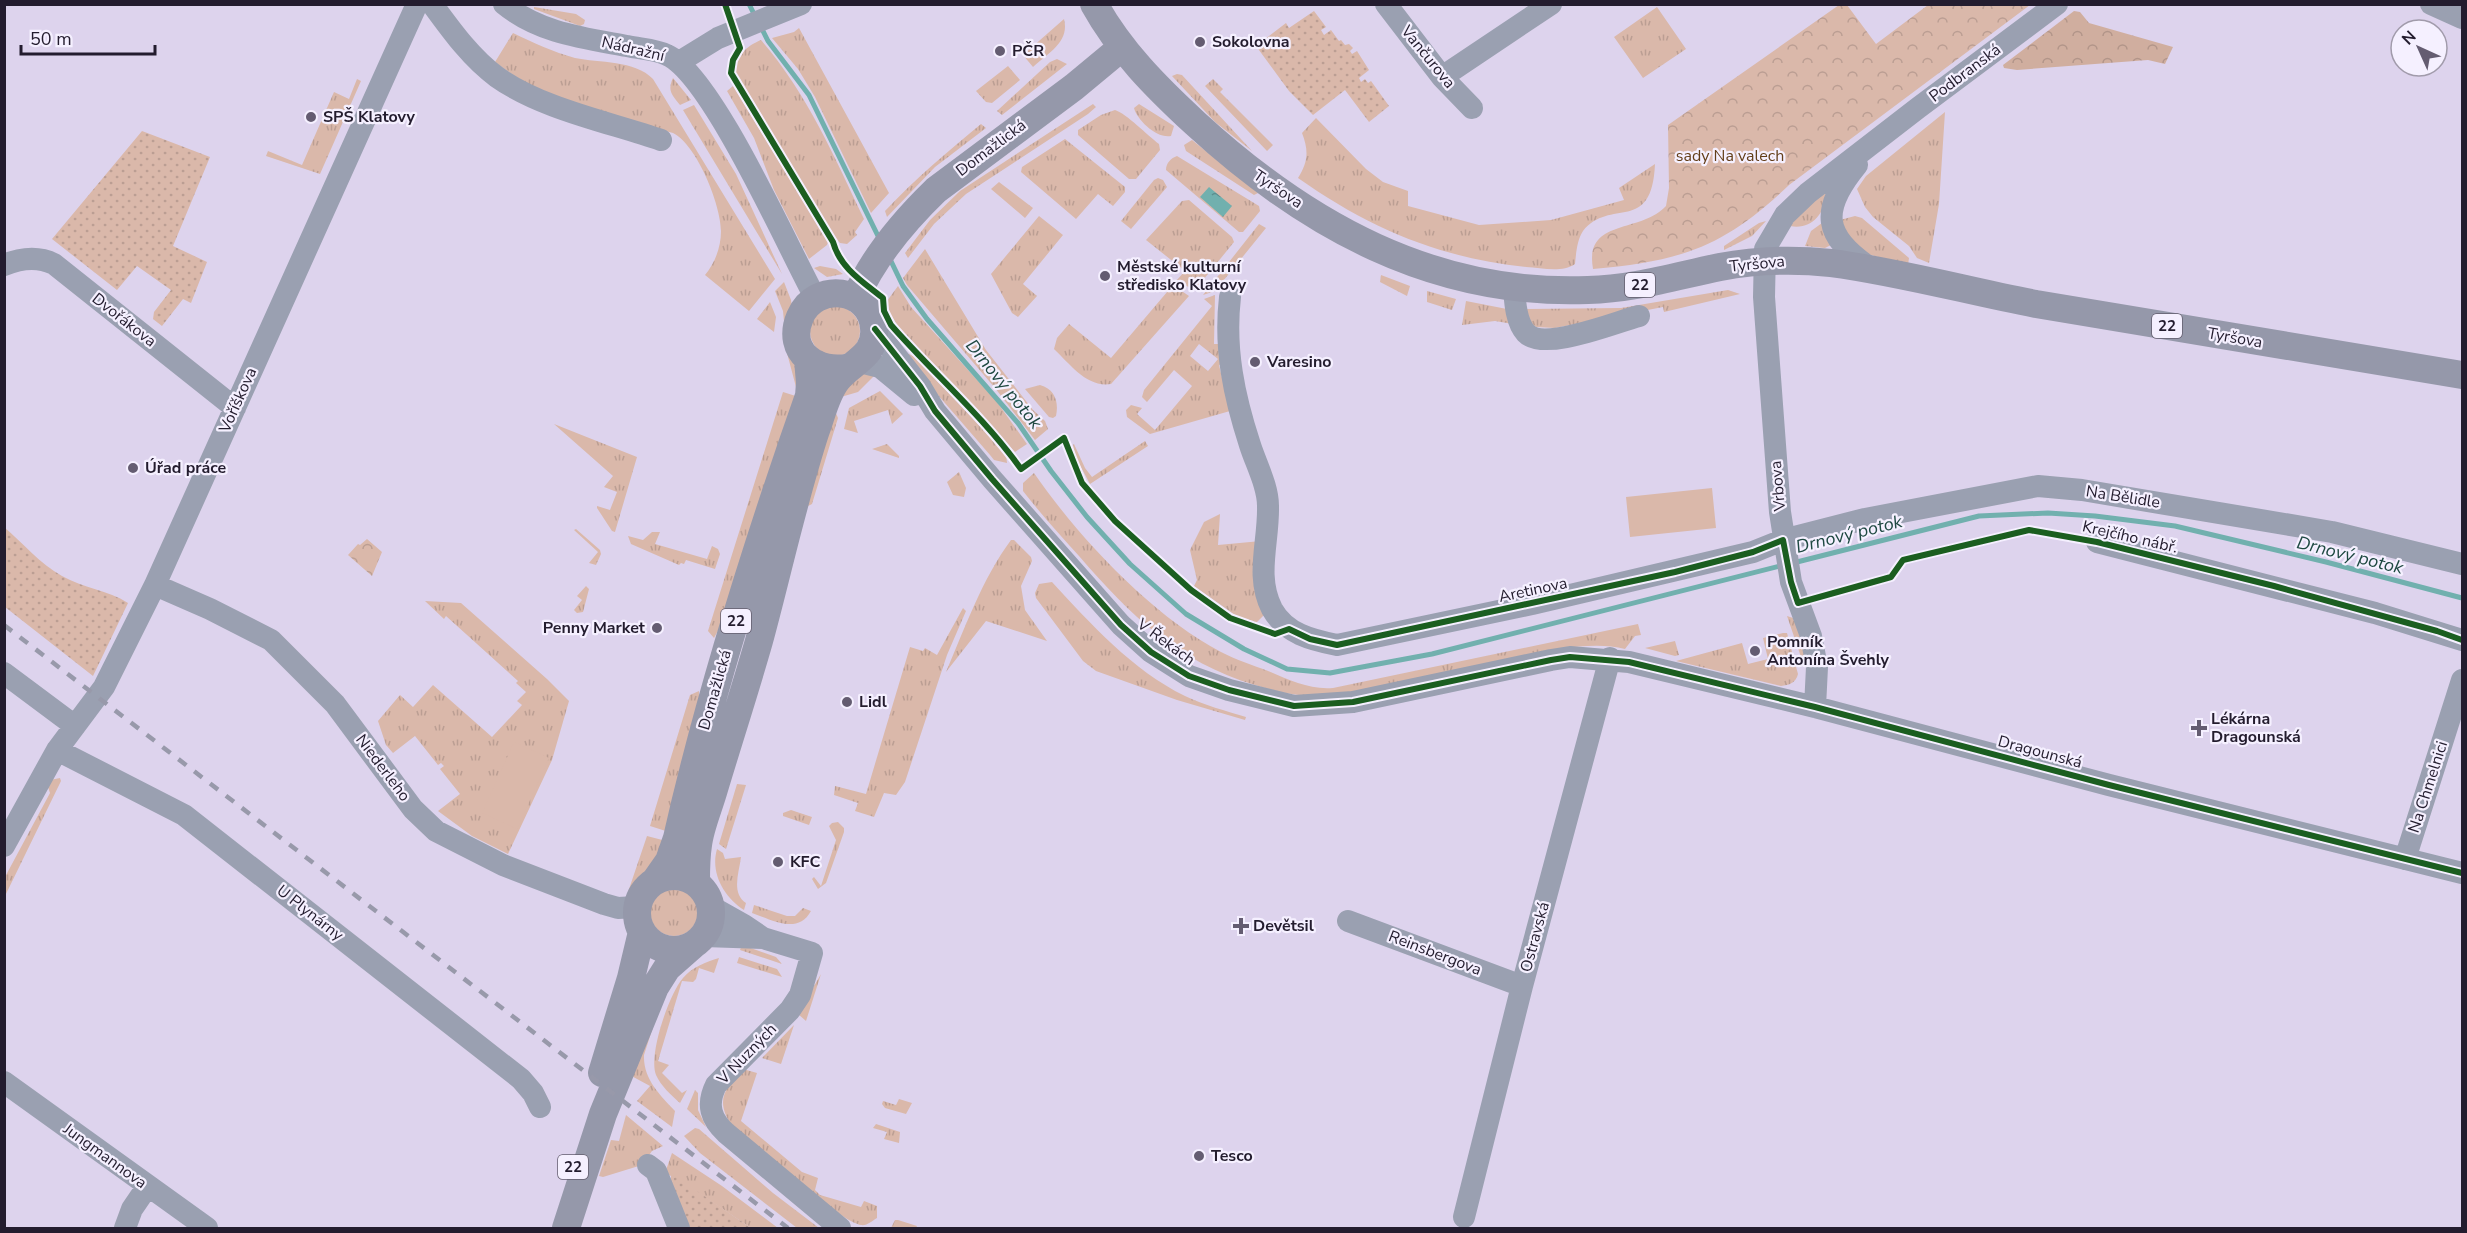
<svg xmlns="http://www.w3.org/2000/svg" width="2467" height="1233" font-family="'Nunito Sans',sans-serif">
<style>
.grass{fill:url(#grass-tufts);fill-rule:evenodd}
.forest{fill:url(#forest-crowns)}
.park{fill:url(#park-crowns)}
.garden{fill:url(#garden-dots)}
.pitch{fill:#dab8aa}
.water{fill:url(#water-ripples)}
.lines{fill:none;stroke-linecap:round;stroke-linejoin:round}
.stream{stroke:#71b0ae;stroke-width:5}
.minor{stroke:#9aa0b1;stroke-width:22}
.major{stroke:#9598aa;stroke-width:28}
.rail{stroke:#9899aa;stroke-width:4.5;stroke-dasharray:10 10;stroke-linecap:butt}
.cycleway-casing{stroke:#f5f0ff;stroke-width:10}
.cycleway{stroke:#1b5e20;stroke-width:6}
.poi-dot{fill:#645c71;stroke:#f5f0ff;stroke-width:2}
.labels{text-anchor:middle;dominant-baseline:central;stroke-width:4.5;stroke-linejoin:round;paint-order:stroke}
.shield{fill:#f5f0ff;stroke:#625c6d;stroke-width:1.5}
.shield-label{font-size:15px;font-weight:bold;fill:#231c2e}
.poi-label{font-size:16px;font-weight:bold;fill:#231c2e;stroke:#f5f0ff;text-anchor:start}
.street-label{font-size:16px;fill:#231c2e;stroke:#f5f0ff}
.park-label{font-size:16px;fill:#623d18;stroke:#f5f0ff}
.water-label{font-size:18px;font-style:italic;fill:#1f4942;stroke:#f5f0ff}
</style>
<defs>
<pattern id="grass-tufts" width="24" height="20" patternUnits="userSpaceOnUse" patternTransform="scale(1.5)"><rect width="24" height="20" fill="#dab8aa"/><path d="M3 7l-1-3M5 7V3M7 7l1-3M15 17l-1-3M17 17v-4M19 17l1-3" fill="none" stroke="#bb9e93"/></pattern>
<pattern id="forest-crowns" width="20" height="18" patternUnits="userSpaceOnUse" patternTransform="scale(1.5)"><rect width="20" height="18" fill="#d0ae9f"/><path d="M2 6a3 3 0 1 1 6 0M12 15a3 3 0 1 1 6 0" fill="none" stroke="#b29589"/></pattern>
<pattern id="park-crowns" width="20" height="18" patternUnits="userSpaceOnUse" patternTransform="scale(1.5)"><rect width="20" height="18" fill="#dab8aa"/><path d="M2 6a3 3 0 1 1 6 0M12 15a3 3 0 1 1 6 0" fill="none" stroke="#bb9e93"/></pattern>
<pattern id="garden-dots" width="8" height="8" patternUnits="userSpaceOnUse" patternTransform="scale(1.5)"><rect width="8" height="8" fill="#dab8aa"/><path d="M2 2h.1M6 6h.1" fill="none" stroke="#bb9e93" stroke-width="1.8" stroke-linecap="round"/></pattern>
<pattern id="water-ripples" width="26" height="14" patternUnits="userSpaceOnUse" patternTransform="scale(1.5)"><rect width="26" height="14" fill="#71b0ae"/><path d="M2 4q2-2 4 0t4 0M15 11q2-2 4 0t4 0" fill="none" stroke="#5c8e8e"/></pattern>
</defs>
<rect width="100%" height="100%" fill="#ddd3ed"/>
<!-- grass -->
<path class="grass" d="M534,7L576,14L585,20L584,24L580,26L534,9Z
M1657,7L1686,49L1643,78L1614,37Z
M1064,19C1070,42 1048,53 1033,67L1023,55Z
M799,28L889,193L871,213L815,97L798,69L772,38L794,32Z
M513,33C534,43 553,52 575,58C599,63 635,60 653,79L775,279L749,311L705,275C715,263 721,247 721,231C721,205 697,145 673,133C608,115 549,104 495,62Z
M761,40C807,93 834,156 864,219L855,232L857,235L847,244L840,243L835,237L735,73C737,55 745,47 761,40Z
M1057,59L1067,64L1002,115L997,111L1050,62Z
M1008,66L1020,80L992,103L986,102L976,91Z
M1177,74L1182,75L1252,151L1215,122L1172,76Z
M673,78L691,100L680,105C672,95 667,91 673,78Z
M357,79L361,81L320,174L266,156L268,151L302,165L334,92L349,99Z
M1213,79L1223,89L1220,92L1273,145L1267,151L1205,86Z
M733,86L828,242L827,245L809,259L774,190L754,138L727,91Z
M1093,104L1096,107L1088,114L966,194L934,224L908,258L905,253L930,220L960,191Z
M1139,104L1174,126L1171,136C1157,139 1137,120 1134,108Z
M694,105L736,174L782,274L683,110Z
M1115,110C1127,114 1147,135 1159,144L1160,150L1136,179H1129L1078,135V130L1101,115Z
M1945,112L1939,204L1929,263L1917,258L1909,246L1873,217L1865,207L1857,189L1866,176Z
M1316,118L1366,169L1383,182L1408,191V206L1479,225L1551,220L1624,200L1619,188L1655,164C1652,235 1610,197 1583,231C1577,240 1576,254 1575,264C1562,273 1542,268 1526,267C1439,258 1369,228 1298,178C1308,162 1309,151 1302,133Z
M981,124L986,128L935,167L887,217L885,211C915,179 947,152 981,124Z
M1065,139L1125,187V192L1113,206L1098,194L1076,219L1021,172L1022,167Z
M1192,140L1258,193L1254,195L1186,151L1184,145Z
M1177,156L1259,206L1260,211L1243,232H1239L1166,170C1166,163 1171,158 1177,156Z
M1158,178L1163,180L1167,187L1131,229L1121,221L1154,180Z
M999,182L1033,208L1025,218L991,189Z
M1823,191L1827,196C1823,215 1811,230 1790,226L1806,205Z
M1189,200L1232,237L1234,242L1195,290L1176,281L1185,271L1146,240L1182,201Z
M1039,216L1063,235L1023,284L1037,296L1018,317L1012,313L991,274Z
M1855,216L1862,218L1909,258L1908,265L1856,251L1840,220Z
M1766,221L1752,236L1724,250V246L1759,223Z
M1822,223L1831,245L1825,248L1805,246L1811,231Z
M1259,224L1266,228L1215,291L1203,295Z
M925,249L986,350L1033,410L1045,421L1048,429L1035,440L995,388L907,285L903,278Z
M820,266L836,269L843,274L827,277L814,268Z
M1381,275L1410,286L1407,296L1380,282Z
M784,282L791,300L799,363L796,387L787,353L783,311L775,291Z
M1173,285L1189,296L1111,384C1087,388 1070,364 1054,349L1057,338L1069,324L1111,358Z
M898,286L911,307L997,402L1027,444L1015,452L900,329L890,314L887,301Z
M1728,290L1740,294L1664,312L1663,307L1555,328L1536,327L1528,321L1526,309L1621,308Z
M1427,291L1456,299L1452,310L1427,302Z
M1215,295L1214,344H1220L1222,364L1219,365L1230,411L1150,434L1127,417L1126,410L1131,405L1142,408L1137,414L1155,430L1192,386L1174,370L1147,402L1142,397L1144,390L1212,306L1204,299ZM1199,344L1218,359L1208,371L1190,356Z
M1466,301L1512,310L1513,324L1495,321L1462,325Z
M770,302L776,317L774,332L757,319Z
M810 331a25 25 0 1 1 50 0a25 25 0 1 1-50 0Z
M909,354L915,357L1006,454L1007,463L994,460L990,455L905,357Z
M859,373L876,374L858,392L834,399Z
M1040,385C1055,389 1059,402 1056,416L1053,418L1049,417L1025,389Z
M880,391L903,414L892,424L888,410L854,421L858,433L844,429L849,408Z
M783,392L802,398L735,599L714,638L708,631Z
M835,411L838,418L812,504L806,507Z
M554,424L637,457L615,532L612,531L597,508V506L610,510L617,492L604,487L613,476Z
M1145,441L1148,446L1090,484L1076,458L1073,445L1074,444L1085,468L1092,477Z
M887,444L899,456V458L872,449Z
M959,472L966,488L964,497L953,495L947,482Z
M1034,473C1078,537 1152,616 1221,652C1236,660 1253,665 1268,671C1289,680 1310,690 1333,688L1638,624L1641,635L1635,636L1625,649C1582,638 1521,658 1478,667C1421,679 1357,697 1299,695C1284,694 1269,689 1255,685C1178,662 1130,615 1079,556C1060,535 1040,513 1023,491V483Z
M1220,514L1218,545L1261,541L1266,613L1256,623L1235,615L1194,586L1197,580L1190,550L1204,522Z
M576,529L600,550L601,554L596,565L589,563L598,552L574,530Z
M652,532H660L655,544L707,559L712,546L718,549L720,554L715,569L686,560L684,564L681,563L679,565L631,544L628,536L643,540Z
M1011,540H1014L1031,557L1032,561L1021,586L1025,610L1047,641L986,621L946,672C965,628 982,579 1011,540Z
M1052,582C1091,624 1132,670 1185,696C1204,705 1226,711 1246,717L1245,720L1177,700L1096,671L1083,661L1036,598L1035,593L1039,584Z
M586,586L589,589L583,612L577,613L574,610L582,600L577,596Z
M425,601L461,603L547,679L569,701L552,760L508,854L472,836L438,811L460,794L440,769L444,766L441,763L438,765L415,736L393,753L386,745L378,721L400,695L413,707L433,685L492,737L522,705L517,701L526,692L516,683L518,681L446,616L444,619Z
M963,608L966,611L947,655L905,782L896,795L884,793L874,817L855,811L858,803L834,795L835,786L866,794L910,647L923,651L925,648L937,655Z
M1787,616L1793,618L1800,633L1806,661L1801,657Z
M1783,633H1787L1798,674C1796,683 1789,685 1781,686L1676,661L1742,643L1748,664L1768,659L1763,638Z
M1675,641L1679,655L1675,656L1645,648Z
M699,691V718L672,833L650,826L690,695Z
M60,778L61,781L5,896V877L50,793L48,787L50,780Z
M737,784L746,785L726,849L719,844Z
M791,810L812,817L809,825L783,816V813Z
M838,822L844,828V832L826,883L818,889L812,879L814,877L821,886L836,840L829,826L832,823Z
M647,836L670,842L641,881L628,892Z
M717,849L723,853L725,859L741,857C739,873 731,893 746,903L744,910C724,897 710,873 717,849Z
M650 912a24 24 0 1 1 48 0a24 24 0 1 1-48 0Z
M754,905L787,916H795L803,908L811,911C798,935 772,920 752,913Z
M742,945L776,957L782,964L740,950Z
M739,957L777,969L782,977L737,963Z
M719,958L714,973L699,968L696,979L693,982L682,981L658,1061L669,1065L662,1073L682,1093L687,1090L680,1103C671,1095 661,1086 656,1075C648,1055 669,994 683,978C692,967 706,962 719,958Z
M821,974L806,1021L798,1014Z
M661,1002L644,1055C643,1079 660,1095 675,1111L672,1127L637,1101L650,1086L626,1073Z
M794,1025L781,1064L762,1058Z
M743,1069L757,1073L741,1121L802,1172L818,1178L815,1190L820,1195L861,1207L864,1201L877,1206V1218C872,1221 867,1226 861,1225C840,1222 753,1144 732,1126C715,1100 724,1090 743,1069Z
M695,1090L698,1093V1110L706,1127L687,1109Z
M899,1099L912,1103L906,1114L885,1108L882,1104L883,1101L896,1105Z
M626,1115L663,1146L652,1151L642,1165L603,1177L599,1176L611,1140L619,1141Z
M876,1124L900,1132L899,1143L884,1139L887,1132L873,1128Z
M695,1128L699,1129L773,1193L819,1228H797L700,1153L684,1136Z
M672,1153L722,1186L778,1228H751L675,1177L671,1184V1176L665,1173Z
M895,1220H898L917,1226L916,1228H891Z"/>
<!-- forest -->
<path class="forest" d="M2074,11L2080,12L2089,23L2173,47L2165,64L2148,60L2017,70L2004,68L2003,65Z"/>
<!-- park -->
<path class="park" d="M1839,5H1847L1876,44L1928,5H2030L1789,185C1724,247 1682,261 1593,269C1584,218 1640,234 1666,206L1669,188L1668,125Z
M367,539L382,552L372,576L348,555L358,544L360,545Z"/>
<!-- garden -->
<path class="garden" d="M1314,11L1326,27L1321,30L1324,35L1331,30L1339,41L1341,40L1345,45L1349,44L1353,48L1350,51L1352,54L1357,51L1369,70L1359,78L1361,82L1365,79L1368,83L1371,81L1389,106L1369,122L1345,90L1313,115L1289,91L1256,46L1286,23L1289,28Z
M142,131L210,157L173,246L207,262L191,303L183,299L162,326L153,319L154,312L171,290L137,266L117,290L52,239Z
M4,527C23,543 40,564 62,576C83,588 108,590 128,603L93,676L5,607Z
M675,1176L751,1228H687L671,1184Z"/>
<!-- pitch -->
<path class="pitch" d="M1712,488L1716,528L1630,537L1626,497Z
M514,742L549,758L517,829L482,813Z"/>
<!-- water -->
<path class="water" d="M1209,187L1232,206L1223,217L1200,197Z"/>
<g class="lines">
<!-- stream -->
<path class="stream" d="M749,4L755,16
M761,27L768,41L809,95L879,238
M889,257L903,286L927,319L1018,423L1051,471L1087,517L1130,564L1186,614L1244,649L1287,669L1330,673L1432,654L1784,565
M1793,563L1979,516L2048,513L2095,516L2175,526L2326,562L2462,598"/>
<!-- minor -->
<path class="minor" d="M432,4C451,30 471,58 497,77C542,109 609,122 661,140
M504,4C539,33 584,38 627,46C640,49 655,49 667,55C712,75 788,248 815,297
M1386,4L1442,77L1472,108
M2431,4L2462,18
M679,62L718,38L801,4
M1442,77L1551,4
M1857,165C1820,210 1822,236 1872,269
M4,265C21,258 38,256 54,264L235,408
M1514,288C1515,302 1516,322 1526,333C1544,352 1615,322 1639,316
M1230,297C1224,349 1234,396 1250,445C1256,464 1268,486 1268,506C1269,542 1255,576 1272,609C1286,634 1312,640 1337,645L1532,604L1753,552L1783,540L1865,519L2038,486L2082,490L2332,532L2462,564
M875,329L920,386L935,411L992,479L1121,625L1151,652L1189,676L1229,690L1294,706L1353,702L1551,660L1570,657L1629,662L1815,707L2109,785L2462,873
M860,362L880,367L914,395
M2097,542L2375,613L2462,640
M155,585L210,609L271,640L335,704L413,809L436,831L503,865L604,904L618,908L637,907
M4,673L75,726
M1815,707L1817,667L1811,636L1791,582L1780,512L1764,297L1765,249L1785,215L1808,193L1918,108L2057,4
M57,750L184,815L521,1079L533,1093L540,1107
M4,846L57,750L104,687L155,585L417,4
M2405,859L2462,680
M712,907L744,925L763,938
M1348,921L1522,986
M704,936L763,938L812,953L800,995L790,1010L716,1085C706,1105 711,1119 726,1133L840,1228
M4,1082L207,1228
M648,1165L656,1171L679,1228
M1464,1217L1522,986L1610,658
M125,1228L132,1209L147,1187"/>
<!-- major -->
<path class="major" d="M1094,4C1120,51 1156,87 1195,123C1306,225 1433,296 1588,290C1633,289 1676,276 1720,267C1757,260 1794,259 1831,263C1900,272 1968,291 2036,304C2178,329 2320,352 2462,375
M856,297C874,256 904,221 936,190L1074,87L1121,48
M637 913a37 37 0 1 1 74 0a37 37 0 1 1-74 0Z
M655,881L669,861L677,838C711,688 758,541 809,396L810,383L808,359
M696,882C696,870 696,857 698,845C700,827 709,807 714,789C729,739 745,690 759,641C778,571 793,500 816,430C822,414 826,394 837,380C851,362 877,356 874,328C871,287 815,281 800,317C785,352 818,375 850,367
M602,1073L631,978L642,932
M566,1228L603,1114L655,987L667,968L692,946"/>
<!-- rail -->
<path class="rail" d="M4,625L788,1228"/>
<!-- cycleway casing -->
<g class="cycleway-casing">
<path id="cycleway" d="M725,4L740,48L733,60L731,73L833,242C840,268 863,282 883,298L884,311L891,325C933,373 983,416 1021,469L1064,438L1082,483L1115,521L1191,590L1230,618L1275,634L1289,629L1310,639L1337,645L1675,572L1753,552L1783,540L1791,582L1798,603L1891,577L1903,560L2029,530L2097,542L2274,586L2437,631L2462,640
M875,329L920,386L935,411L992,479L1121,625L1151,652L1189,676L1229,690L1294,706L1353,702L1551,660L1570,657L1629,662L1815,707L2109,785L2462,873"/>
</g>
<!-- cycleway -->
<use href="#cycleway" class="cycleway"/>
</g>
<!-- markers -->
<g class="poi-dot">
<circle cx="1200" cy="42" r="6"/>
<circle cx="1000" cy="51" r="6"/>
<circle cx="311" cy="117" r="6"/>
<circle cx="1105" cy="276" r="6"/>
<circle cx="1255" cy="362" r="6"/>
<circle cx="133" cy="468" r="6"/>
<circle cx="657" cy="628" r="6"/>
<circle cx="1755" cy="651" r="6"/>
<circle cx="847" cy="702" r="6"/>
<path d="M2196 719h6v6h6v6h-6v6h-6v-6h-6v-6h6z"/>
<circle cx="778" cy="862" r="6"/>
<path d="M1238 917h6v6h6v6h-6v6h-6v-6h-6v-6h6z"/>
<circle cx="1199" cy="1156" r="6"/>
</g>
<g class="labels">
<!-- shield labels -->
<g class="shield">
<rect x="1625" y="273" width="30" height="24" rx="4.5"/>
<rect x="2152" y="314" width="30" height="24" rx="4.5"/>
<rect x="721" y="609" width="30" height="24" rx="4.5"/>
<rect x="558" y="1155" width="30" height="24" rx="4.5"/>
</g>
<g class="shield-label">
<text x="1640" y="285">22</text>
<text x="2167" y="326">22</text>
<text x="736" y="621">22</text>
<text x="573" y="1167">22</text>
</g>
<!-- poi labels -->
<g class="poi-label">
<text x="1212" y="42">Sokolovna</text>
<text x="1012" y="51">PČR</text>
<text x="323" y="117">SPŠ Klatovy</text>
<text x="1117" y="267">Městské kulturní<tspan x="1117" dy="18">středisko Klatovy</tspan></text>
<text x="1267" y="362">Varesino</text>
<text x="145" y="468">Úřad práce</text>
<text x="645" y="628" text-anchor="end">Penny Market</text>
<text x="1767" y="642">Pomník<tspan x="1767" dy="18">Antonína Švehly</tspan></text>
<text x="859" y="702">Lidl</text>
<text x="2211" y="719">Lékárna<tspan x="2211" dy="18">Dragounská</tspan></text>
<text x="790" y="862">KFC</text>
<text x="1253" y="926">Devětsil</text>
<text x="1211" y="1156">Tesco</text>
</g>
<!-- street labels -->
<g class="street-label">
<text transform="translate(633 49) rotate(13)">Nádražní</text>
<text transform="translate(1428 57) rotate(51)">Vančurova</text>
<text transform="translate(1965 73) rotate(-37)">Podbranská</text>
<text transform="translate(991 148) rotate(-37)">Domažlická</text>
<text transform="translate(1278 189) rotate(34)">Tyršova</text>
<text transform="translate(1757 264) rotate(-6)">Tyršova</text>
<text transform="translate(124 320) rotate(38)">Dvořákova</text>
<text transform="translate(2235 338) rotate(10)">Tyršova</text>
<text transform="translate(238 400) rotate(-66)">Voříškova</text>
<text transform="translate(1778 486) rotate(-95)">Vrbova</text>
<text transform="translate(2123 497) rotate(9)">Na Bělidle</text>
<text transform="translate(2130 537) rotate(13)">Krejčího nábř.</text>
<text transform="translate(1533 590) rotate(-12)">Aretinova</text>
<text transform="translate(1166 642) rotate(36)">V Řekách</text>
<text transform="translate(715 690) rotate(-74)">Domažlická</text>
<text transform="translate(2040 752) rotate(15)">Dragounská</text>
<text transform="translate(383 768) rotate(53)">Niederleho</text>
<text transform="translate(2428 787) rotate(-72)">Na Chmelnici</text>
<text transform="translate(310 913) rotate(38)">U Plynárny</text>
<text transform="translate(1535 937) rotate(-75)">Ostravská</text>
<text transform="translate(1435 953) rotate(21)">Reinsbergova</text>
<text transform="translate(747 1054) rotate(-46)">V Nuzných</text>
<text transform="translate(105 1156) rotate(36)">Jungmannova</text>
</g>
<!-- park labels -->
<g class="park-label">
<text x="1730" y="156">sady Na valech</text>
</g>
<!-- water labels -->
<g class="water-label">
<text transform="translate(1004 384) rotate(51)">Drnový potok</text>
<text transform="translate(1849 534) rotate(-14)">Drnový potok</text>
<text transform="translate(2350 555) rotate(14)">Drnový potok</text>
</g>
</g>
<!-- border -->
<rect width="2467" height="1233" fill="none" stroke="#231c2e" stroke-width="12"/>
<!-- north arrow -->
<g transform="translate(2419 48) rotate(315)"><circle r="28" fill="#f5f0ff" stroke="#a19bab" stroke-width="1.5"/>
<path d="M0-4.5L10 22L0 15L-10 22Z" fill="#645c71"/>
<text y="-9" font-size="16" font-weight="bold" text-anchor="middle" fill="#231c2e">N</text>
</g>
<!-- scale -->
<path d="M21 45v9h134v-9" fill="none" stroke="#231c2e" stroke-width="3"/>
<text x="30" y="45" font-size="18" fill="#231c2e" stroke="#f5f0ff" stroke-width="4.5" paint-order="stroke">50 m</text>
</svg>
